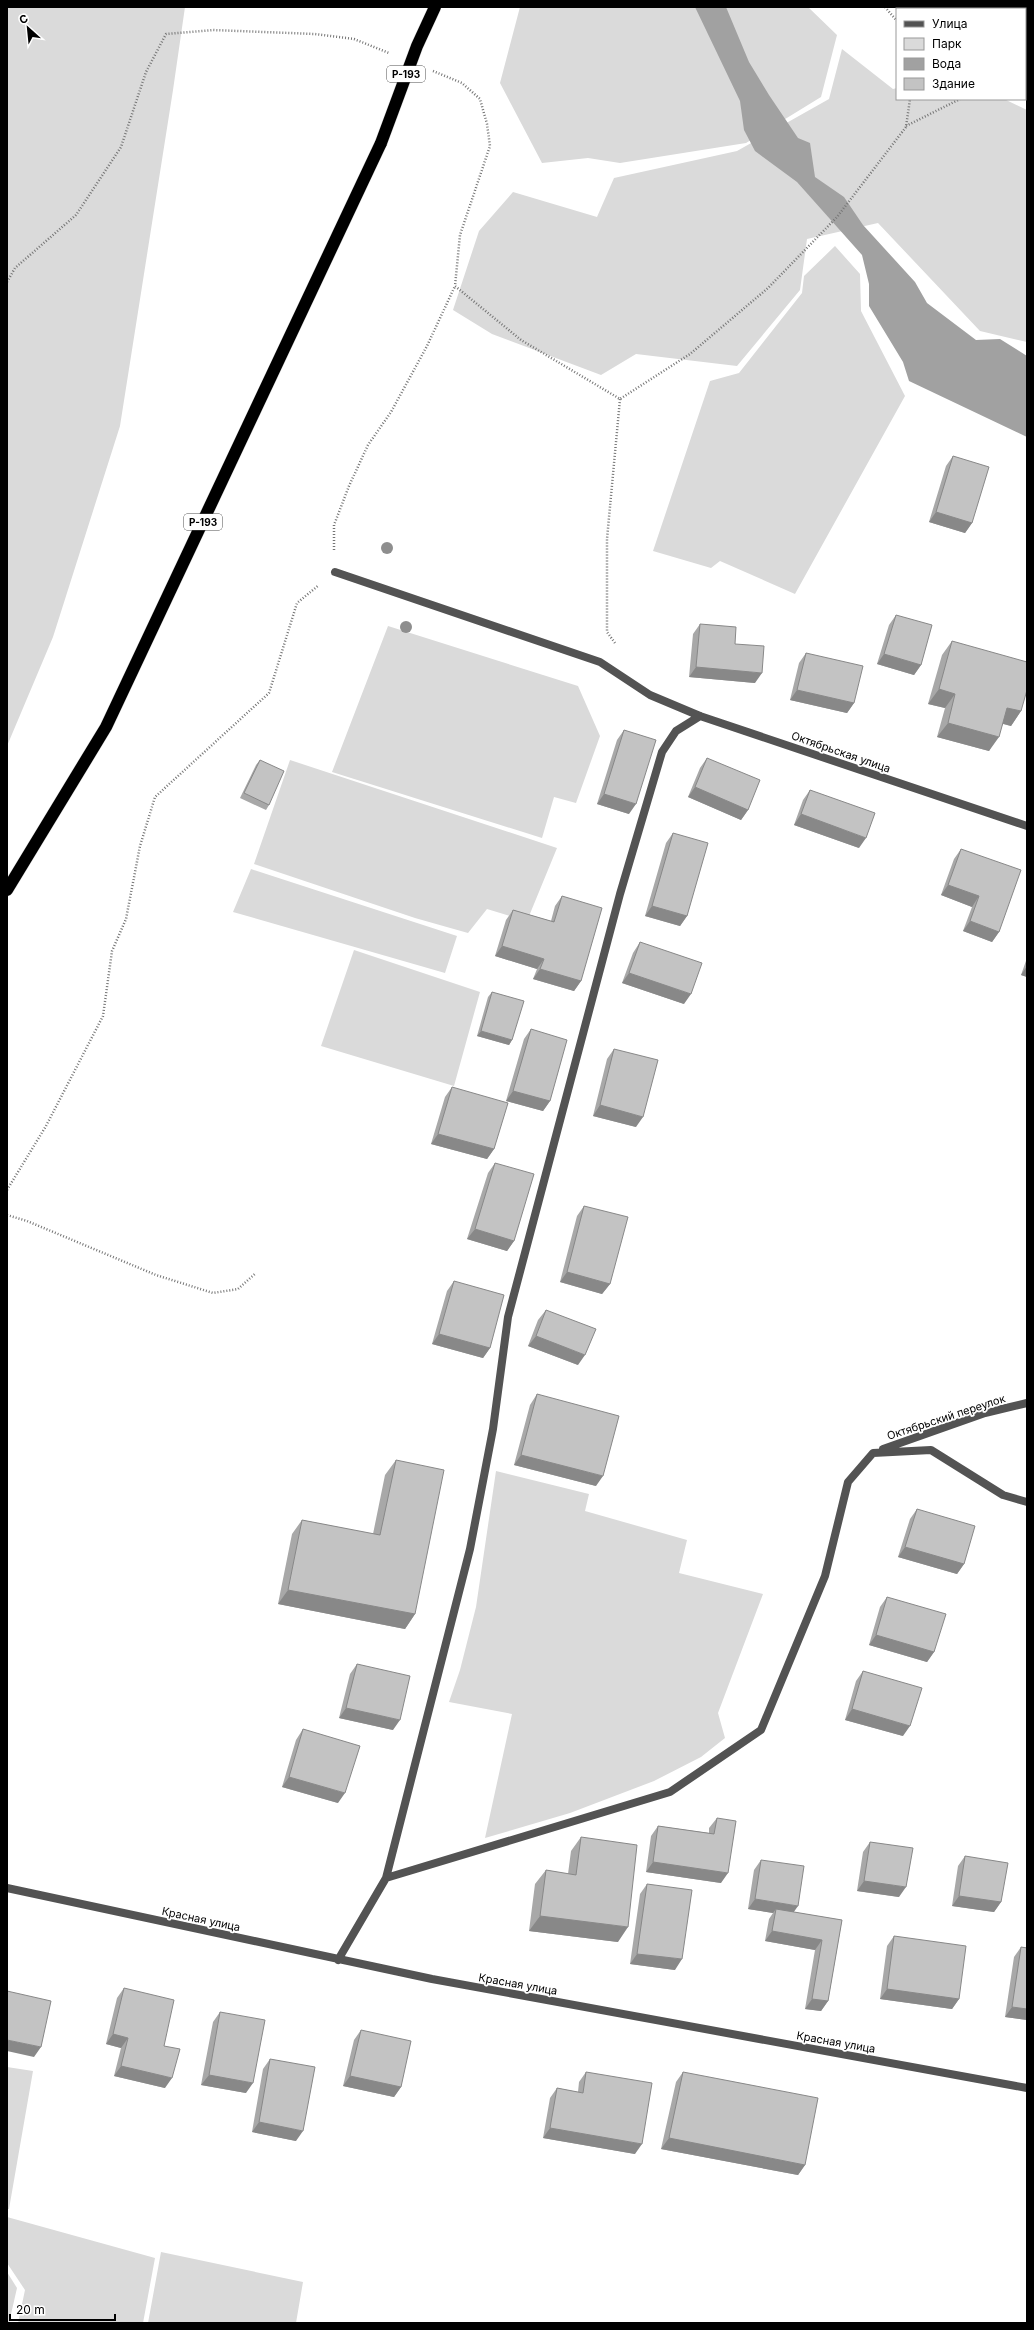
<svg xmlns="http://www.w3.org/2000/svg" width="1034" height="2330" font-family="Inter,sans-serif">
<style>
.green{fill:#dadada}
.water{fill:#a1a1a1}
.lines{fill:none;stroke-linecap:round;stroke-linejoin:round}
.highway-casing{stroke:#dbdbdb;stroke-width:13}
.path{stroke:#757575;stroke-width:2.5;stroke-dasharray:1 2;stroke-linecap:butt}
.street{stroke:#535353;stroke-width:8}
.highway{stroke:#000;stroke-width:12}
.highway-bridge-casing{stroke:#dbdbdb;stroke-width:13;stroke-linecap:butt}
.highway-bridge{stroke:#000;stroke-width:12}
.tree{fill:#8e8e8e}
.wall{fill:#a8a8a8}
.shaded-wall{fill:#888}
.building{fill:#c3c3c3;stroke:#888}
.labels{text-anchor:middle;dominant-baseline:central;stroke-width:3.5;stroke-linejoin:round;paint-order:stroke}
.shield{fill:#fff;stroke:#4c4c4c;stroke-width:1}
.shield-label{font-size:10px;font-weight:bold;fill:#000}
.street-label{font-size:11px;fill:#000;stroke:#fff}
</style>
<rect width="100%" height="100%" fill="#fff"/>
<!-- green -->
<path class="green" d="M7,7H185L173,90L120,426L53,637L7,746Z
M520,7H808L837,35L821,97L746,143L620,163L588,158L542,163L500,83Z
M842,49L893,89L897,88V99H1004L1027,110V342L980,331L878,223L807,239L800,290L737,366L636,354L601,375L492,334L453,310L479,231L513,192L597,217L614,178L737,151L829,99Z
M835,246L860,274L861,311L905,396L795,594L720,561L711,568L653,551L710,381L739,373L802,293L804,276Z
M388,626L578,686L600,736L576,803L554,797L542,838L332,772Z
M290,760L557,848L527,921L487,909L468,933L415,918L254,864Z
M251,869L457,936L445,973L233,912Z
M354,950L480,992L454,1086L321,1046Z
M496,1471L589,1494L585,1511L687,1540L679,1573L763,1594L718,1713L725,1738L701,1757L654,1781L570,1813L485,1838L512,1714L449,1702L460,1670L476,1607Z
M7,2067L33,2071L9,2209H7Z
M7,2217L155,2258L143,2323H18L25,2290L7,2263Z
M161,2252L303,2282L296,2323H148Z
M7,2272L17,2288L9,2323H7Z"/>
<!-- water -->
<path class="water" d="M695,7H726L749,62L769,95L798,138L810,143L815,177L844,197L863,225L915,282L927,303L976,340L1000,339L1027,356V437L909,381L903,362L869,306V284L862,255L797,182L755,151L744,130L740,101Z"/>
<g class="lines">
<!-- highway casing -->
<g class="highway-casing">
<path id="highway" d="M7,890L106,727L381,143"/>
</g>
<!-- path -->
<path class="path" d="M885,7L897,21
M433,71L462,83L480,99L487,124L490,146L460,235L455,286L521,340L620,399L690,354L768,288L837,217L906,127L910,99
M1025,87H1027
M906,126L960,99
M7,282L15,268L76,215L121,147L146,72L166,34L213,30L315,34L354,39L389,53
M334,550V525L349,486L368,445L391,412L427,346L455,286
M615,643L607,632V539L620,399
M7,1190L46,1126L103,1016L112,951L126,919L140,846L155,797L269,693L297,603L319,585
M7,1215L27,1221L156,1275L213,1293L238,1289L256,1273"/>
<!-- street -->
<path class="street" d="M335,572L600,662L650,695L700,716L1027,826
M883,1449L985,1413L1027,1403
M386,1878L470,1549L493,1429L508,1317L620,894L662,752L676,731L700,716
M7,1888L432,1979L1027,2088
M338,1960L386,1878L670,1792L761,1730L825,1576L848,1482L873,1453L931,1450L1003,1495L1027,1502"/>
<!-- highway -->
<use href="#highway" class="highway"/>
<!-- highway-bridge casing -->
<g class="highway-bridge-casing">
<path id="highway-bridge" d="M381,143L417,46L435,7"/>
</g>
<!-- highway-bridge -->
<use href="#highway-bridge" class="highway-bridge"/>
</g>
<!-- trees -->
<g class="tree">
<circle cx="387" cy="548" r="6"/>
<circle cx="406" cy="627" r="6"/>
</g>
<!-- wall -->
<path class="wall" d="M953,456L972,523L965,533L929,522L946,466Z
M896,615L921,665L914,675L877,664L889,625Z
M700,624L735,644L755,683L689,677L693,634Z
M952,641L1021,711L1011,726L1003,724L989,751L937,737L945,708L928,704L942,655Z
M806,653L854,703L847,713L790,700L799,663Z
M624,730L629,814L597,804L617,740Z
M707,758L748,810L741,820L688,797L700,768Z
M260,760L269,805L266,810L240,798L256,765Z
M810,790L859,848L794,825L803,800Z
M673,833L687,916L680,926L645,916L666,843Z
M961,849L999,932L992,942L963,931L972,907L941,895L954,859Z
M562,896L581,981L574,991L533,979L537,969L495,956L506,920L513,910L551,921L555,906Z
M640,942L684,1004L622,983L633,953Z
M1027,958V977L1021,975Z
M492,992L512,1040L509,1045L477,1036L488,997Z
M531,1029L550,1101L543,1111L506,1101L524,1039Z
M614,1049L636,1127L593,1116L607,1059Z
M452,1087L494,1149L487,1159L431,1144L445,1097Z
M495,1163L514,1241L507,1251L467,1239L488,1173Z
M584,1206L610,1284L602,1294L560,1282L577,1216Z
M454,1281L490,1348L483,1358L432,1344L447,1291Z
M546,1310L578,1365L528,1346L538,1320Z
M537,1394L596,1486L514,1465L530,1405Z
M396,1460L415,1614L405,1629L278,1604L292,1534L302,1520L373,1534L385,1475Z
M917,1509L964,1564L957,1574L898,1557L910,1519Z
M887,1597L934,1652L927,1662L869,1645L880,1607Z
M357,1664L393,1730L339,1718L350,1674Z
M863,1671L903,1736L845,1720L856,1681Z
M303,1729L338,1803L282,1787L296,1740Z
M717,1818L721,1883L646,1872L651,1836L658,1826L709,1833V1828Z
M581,1837L618,1942L529,1931L535,1884L546,1870L568,1874L571,1851Z
M870,1842L899,1897L857,1891L863,1852Z
M965,1856L1001,1902L994,1912L952,1906L958,1866Z
M761,1860L793,1912L842,1920L828,2001L821,2011L805,2009L815,1950L765,1941L769,1919L773,1913L748,1909L754,1870Z
M647,1884L675,1970L630,1964L640,1894Z
M894,1936L959,1999L952,2009L880,1999L887,1946Z
M1021,1947L1027,1948V2020L1005,2017L1014,1957Z
M124,1988L164,2046L165,2088L114,2076L121,2048L106,2044L117,1998Z
M220,2012L246,2093L201,2085L213,2022Z
M361,2030L401,2087L394,2097L343,2086L354,2040Z
M270,2059L296,2141L252,2132L263,2069Z
M586,2072L635,2154L543,2138L550,2098L557,2088L578,2092L579,2082Z
M683,2072L805,2165L798,2175L661,2149L676,2082Z"/>
<!-- shaded-wall -->
<path class="shaded-wall" d="M936,512L972,523L965,533L929,522Z
M884,654L921,665L914,675L877,664Z
M696,667L762,673L755,683L689,677Z
M939,689L955,694L945,708L928,704Z
M797,690L854,703L847,713L790,700Z
M1007,708L1021,711L1011,726L997,722Z
M948,723L999,737L989,751L937,737Z
M695,787L748,810L741,820L688,797Z
M604,794L636,804L629,814L597,804Z
M801,814L866,838L859,848L794,825Z
M948,885L979,896L972,907L941,895Z
M652,906L687,916L680,926L645,916Z
M970,921L999,932L992,942L963,931Z
M502,946L544,959L537,969L495,956Z
M1027,966V977L1021,975Z
M540,969L581,981L574,991L533,979Z
M629,973L691,994L684,1004L622,983Z
M481,1031L512,1040L509,1045L477,1036Z
M513,1091L550,1101L543,1111L506,1101Z
M600,1105L643,1117L636,1127L593,1116Z
M438,1134L494,1149L487,1159L431,1144Z
M475,1229L514,1241L507,1251L467,1239Z
M567,1272L610,1284L602,1294L560,1282Z
M439,1334L490,1348L483,1358L432,1344Z
M536,1336L585,1355L578,1365L528,1346Z
M521,1455L603,1476L596,1486L514,1465Z
M905,1547L964,1564L957,1574L898,1557Z
M288,1590L415,1614L405,1629L278,1604Z
M876,1635L934,1652L927,1662L869,1645Z
M346,1708L400,1720L393,1730L339,1718Z
M852,1709L910,1726L903,1736L845,1720Z
M289,1777L345,1793L338,1803L282,1787Z
M653,1862L728,1873L721,1883L646,1872Z
M864,1881L906,1887L899,1897L857,1891Z
M959,1896L1001,1902L994,1912L952,1906Z
M755,1899L798,1906L791,1916L776,1909L773,1913L748,1909Z
M540,1916L628,1927L618,1942L529,1931Z
M772,1931L822,1940L815,1950L765,1941Z
M637,1954L682,1959L675,1970L630,1964Z
M887,1989L959,1999L952,2009L880,1999Z
M812,1999L828,2001L821,2011L805,2009Z
M1012,2007L1027,2009V2020L1005,2017Z
M113,2034L128,2038L121,2048L106,2044Z
M7,2040L41,2047L34,2057L7,2051Z
M121,2066L172,2078L165,2088L114,2076Z
M209,2075L253,2083L246,2093L201,2085Z
M350,2076L401,2087L394,2097L343,2086Z
M259,2122L303,2131L296,2141L252,2132Z
M550,2128L642,2144L635,2154L543,2138Z
M669,2138L805,2165L798,2175L661,2149Z"/>
<!-- building -->
<path class="building" d="M953,456L989,467L972,523L936,512Z
M896,615L932,625L921,665L884,654Z
M700,624L736,627L735,644L764,646L762,673L696,667Z
M952,641L1027,662V690L1021,711L1007,708L999,737L948,723L955,694L939,689Z
M806,653L863,666L854,703L797,690Z
M624,730L656,740L636,804L604,794Z
M707,758L760,780L748,810L695,787Z
M260,760L284,771L269,805L244,793Z
M810,790L875,813L866,838L801,814Z
M673,833L708,843L687,916L652,906Z
M961,849L1021,870L999,932L970,921L979,896L948,885Z
M562,896L602,908L581,981L540,969L544,959L502,946L513,910L554,922Z
M640,942L702,963L691,994L629,973Z
M492,992L524,1001L512,1040L481,1031Z
M531,1029L567,1040L550,1101L513,1091Z
M614,1049L658,1060L643,1117L600,1105Z
M452,1087L508,1103L494,1149L438,1134Z
M495,1163L534,1174L514,1241L475,1229Z
M584,1206L628,1217L610,1284L567,1272Z
M454,1281L504,1295L490,1348L439,1334Z
M546,1310L596,1329L585,1355L536,1336Z
M537,1394L619,1416L603,1476L521,1455Z
M396,1460L444,1470L415,1614L288,1590L302,1520L380,1535Z
M917,1509L975,1526L964,1564L905,1547Z
M887,1597L946,1614L934,1652L876,1635Z
M357,1664L410,1676L400,1720L346,1708Z
M863,1671L922,1688L910,1726L852,1709Z
M303,1729L360,1746L345,1793L289,1777Z
M717,1818L736,1821L728,1873L653,1862L658,1826L714,1834Z
M581,1837L637,1845L628,1927L540,1916L546,1870L576,1875Z
M870,1842L913,1848L906,1887L864,1881Z
M965,1856L1008,1863L1001,1902L959,1896Z
M761,1860L804,1866L798,1906L755,1899Z
M647,1884L692,1890L682,1959L637,1954Z
M776,1909L842,1920L828,2001L812,1999L822,1940L772,1931Z
M894,1936L966,1946L959,1999L887,1989Z
M1021,1947L1027,1948V2009L1012,2007Z
M124,1988L174,2000L164,2046L180,2049L172,2078L121,2066L128,2038L113,2034Z
M7,1991L51,2001L41,2047L7,2040Z
M220,2012L265,2020L253,2083L209,2075Z
M361,2030L411,2041L401,2087L350,2076Z
M270,2059L315,2067L303,2131L259,2122Z
M586,2072L652,2083L642,2144L550,2128L557,2088L583,2093Z
M683,2072L818,2098L805,2165L669,2138Z"/>
<g class="labels">
<!-- shield labels -->
<g class="shield">
<rect x="387" y="66" width="38" height="16" rx="3"/>
<rect x="184" y="514" width="38" height="16" rx="3"/>
</g>
<g class="shield-label">
<text x="406" y="74">Р-193</text>
<text x="203" y="522">Р-193</text>
</g>
<!-- street labels -->
<g class="street-label">
<text transform="translate(841 752) rotate(19)">Октябрьская улица</text>
<text transform="translate(946 1417) rotate(-18)">Октябрьский переулок</text>
<text transform="translate(201 1919) rotate(12)">Красная улица</text>
<text transform="translate(518 1984) rotate(10)">Красная улица</text>
<text transform="translate(836 2042) rotate(10)">Красная улица</text>
</g>
</g>
<!-- border -->
<rect width="1034" height="2330" fill="none" stroke="#000000" stroke-width="16"/>
<!-- legend -->
<rect x="896" y="8" width="130" height="92" fill="#ffffff" stroke="#999999"/>
<rect x="904" y="21" width="20" height="6" fill="#535353" stroke="#999999"/>
<text x="932" y="28" font-size="12" fill="#000000">Улица</text>
<rect x="904" y="38" width="20" height="12" fill="#dadada" stroke="#999999"/>
<text x="932" y="48" font-size="12" fill="#000000">Парк</text>
<rect x="904" y="58" width="20" height="12" fill="#a1a1a1" stroke="#999999"/>
<text x="932" y="68" font-size="12" fill="#000000">Вода</text>
<rect x="904" y="78" width="20" height="12" fill="#c3c3c3" stroke="#999999"/>
<text x="932" y="88" font-size="12" fill="#000000">Здание</text>
<!-- north arrow -->
<g transform="translate(28 28) rotate(333)" stroke="#ffffff" stroke-width="3" paint-order="stroke">
<path d="M0-3L7 15L0 10L-7 15Z" fill="#000000"/>
<text y="-6" font-size="11" font-weight="bold" text-anchor="middle" fill="#000000">С</text>
</g>
<!-- scale -->
<path d="M10 2314v6h105v-6" fill="none" stroke="#000000" stroke-width="2"/>
<text x="16" y="2314" font-size="12" fill="#000000" stroke="#ffffff" stroke-width="3" paint-order="stroke">20 m</text>
</svg>
